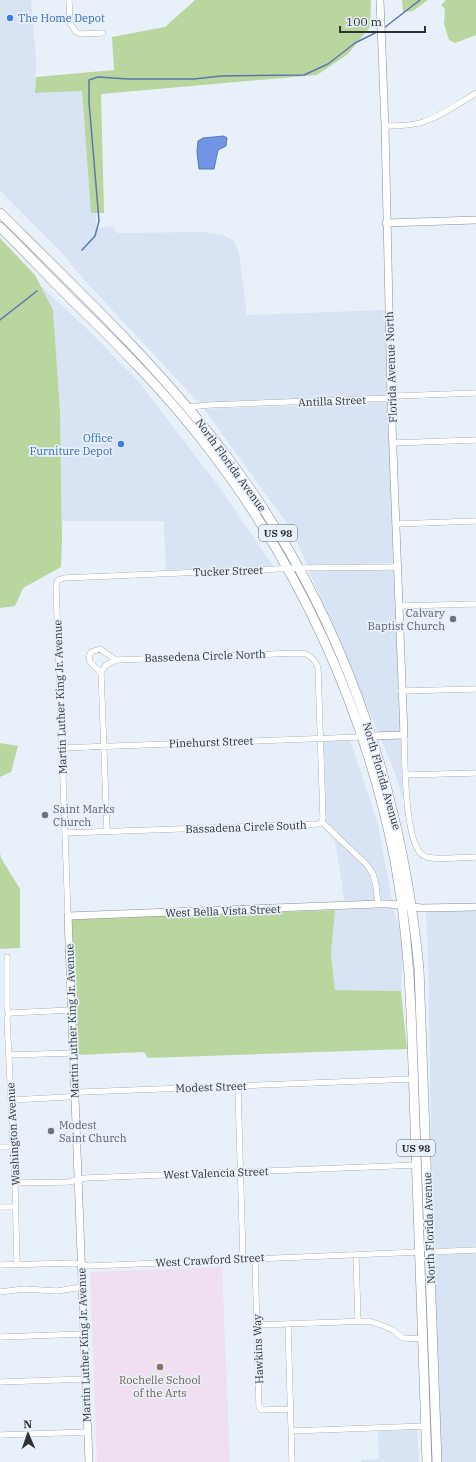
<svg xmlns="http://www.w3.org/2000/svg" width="476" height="1462" font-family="'IBM Plex Serif',serif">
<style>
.built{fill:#d8e4f3}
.education{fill:#efdff1}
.green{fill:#bad69f}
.water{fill:#7095e4;stroke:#5c77b0}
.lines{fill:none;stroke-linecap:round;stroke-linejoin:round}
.stream{stroke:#5c77b0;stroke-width:1.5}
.minor-casing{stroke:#889098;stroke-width:6}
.tertiary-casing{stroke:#889098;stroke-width:8}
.primary-casing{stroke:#889098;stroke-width:10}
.minor{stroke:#fff;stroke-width:5.5}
.tertiary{stroke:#fff;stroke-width:7}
.primary{stroke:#fff;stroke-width:9}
.shop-dot{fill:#3f7fe0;stroke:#e8f0f9;stroke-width:1.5}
.worship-dot{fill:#6b7280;stroke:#e8f0f9;stroke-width:1.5}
.education-dot{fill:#8d6e63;stroke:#e8f0f9;stroke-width:1.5}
.labels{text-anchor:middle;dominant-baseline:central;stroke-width:3.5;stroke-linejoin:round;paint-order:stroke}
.shield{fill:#e8f0f9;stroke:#666b70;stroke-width:1}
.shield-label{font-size:10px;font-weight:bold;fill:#2f3235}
.shop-label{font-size:11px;fill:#366cbe;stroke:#e8f0f9;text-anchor:start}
.street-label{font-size:11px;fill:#2f3235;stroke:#e8f0f9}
.worship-label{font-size:11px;fill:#5b616d;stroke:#e8f0f9;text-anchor:start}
.education-label{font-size:11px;fill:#785e54;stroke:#e8f0f9}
</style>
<rect width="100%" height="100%" fill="#e8f0f9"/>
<!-- built -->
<path class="built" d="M0,0H31L36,60L35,93L82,91L91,213H96V228L111,226L117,233L204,232L223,235L234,241L239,254L247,315L386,310L388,395L199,403L76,271L64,255L0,190Z
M40,285L89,331L138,381L220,488L273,566L166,570L164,521H62L60,410L53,311Z
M389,402L395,563L307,565L291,529L204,409Z
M395,570L401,731L378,732L309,571Z
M401,738L403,797L404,802L395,773L381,739Z
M350,740L378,824L392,901H381L379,886L376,873L369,863L326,821L324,741Z
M326,830L365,867L370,875L373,887L375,901L345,903L335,842Z
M378,908H393L403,940L401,991L335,990L331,953L335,910Z
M476,910V1247L433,1248L428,957L426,911Z
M476,1253V1462H440L433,1255Z
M417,1430L419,1462H361V1460L379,1459L378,1431Z"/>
<!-- education -->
<path class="education" d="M222,1267L230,1462H97L90,1272Z"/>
<!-- green -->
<path class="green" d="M195,0H371L370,27L348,54L317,75L101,94L104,213H91L82,91L35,93L36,77L114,70L112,37L165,27Z
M402,0H428L413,11L403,12Z
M446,0H476V35L455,43L449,40L444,24L445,9L441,5Z
M0,238L35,275L53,310L60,410L62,539L61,567L23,588L15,606L0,608Z
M0,743L18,746L11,772L0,777Z
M0,853L1,858L20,889V948L0,949Z
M335,910L331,953L335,990L401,991L407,1049L148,1058L144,1052L76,1055L71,919Z"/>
<!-- water -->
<path class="water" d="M224,136L227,138L226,146L218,150L214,169H199L197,152L198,141L203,138Z"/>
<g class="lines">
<!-- stream -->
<path class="stream" d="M384,28L420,0
M82,250L95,236L99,221L89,102V80L98,77L128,79H194L221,76L304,75L328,64L355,43L379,31
M0,320L37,291"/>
<!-- minor casing -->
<g class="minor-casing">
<path id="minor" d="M69,0L70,23L76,32L81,34L103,33
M385,126C397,126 411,126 423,122C442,116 459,103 476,93
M188,407L210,405L391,398L397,396L476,393
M393,443L476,440
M396,524L476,521
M399,606L476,604
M101,672C94,666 86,662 91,652L100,649L116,660
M401,691L476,689
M404,735C405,757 404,846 424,856C434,861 464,857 476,857
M61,748L361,737
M405,775L476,773
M322,822L367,865L373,874L376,886L378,904
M107,831L101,672L106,665L116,660L299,653C308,653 315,659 318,668L323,818L322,822
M65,833L318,824L322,822
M68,916L56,586L58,580L64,578L299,568L398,567
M7,957V1008L9,1013L7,1019L15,1183L17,1265
M9,1013L71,1010
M9,1055L73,1053
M235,1086L238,1089L243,1259
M11,1100L67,1097L82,1092L413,1079
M0,1147H13
M15,1183L69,1182L86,1178L417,1165
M0,1207H15
M429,1252L476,1250
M356,1254L358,1322
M255,1258L259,1407L262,1410L291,1409
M0,1265L74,1263L89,1266L420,1252
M0,1292L24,1289L57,1291L82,1287
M288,1324L292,1462
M257,1325L369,1321L384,1326L393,1330L403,1338L422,1339
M0,1337L84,1334
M0,1382L86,1379
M291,1431L426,1426
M0,1435L88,1432"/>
</g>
<!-- tertiary casing -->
<g class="tertiary-casing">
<path id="tertiary" d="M386,223L476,220
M372,736L404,735L391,398L385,126L380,0
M89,1462L68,916L378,904H389L422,908L476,907"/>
</g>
<!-- primary casing -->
<g class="primary-casing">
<path id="primary" d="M0,213C78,290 159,367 225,454C339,605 401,782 419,969L437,1462
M0,227C25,252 49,277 74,302C119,346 163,390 202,440C298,562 365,708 395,861C404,911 409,961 411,1011L427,1462"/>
</g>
<!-- minor -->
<use href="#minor" class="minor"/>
<!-- tertiary -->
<use href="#tertiary" class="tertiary"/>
<!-- primary -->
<use href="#primary" class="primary"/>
</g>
<!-- markers -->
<g class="shop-dot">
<circle cx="10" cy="18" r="4"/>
<circle cx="121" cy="444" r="4"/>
</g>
<g class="worship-dot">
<circle cx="453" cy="619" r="4"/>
<circle cx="45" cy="815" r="4"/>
<circle cx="51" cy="1131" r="4"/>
</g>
<circle class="education-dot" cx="160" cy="1367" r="4"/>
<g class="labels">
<!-- shield labels -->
<g class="shield">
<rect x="259" y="525" width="38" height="16" rx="3"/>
<rect x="397" y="1140" width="38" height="16" rx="3"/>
</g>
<g class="shield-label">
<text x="278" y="533">US 98</text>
<text x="416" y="1148">US 98</text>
</g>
<!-- shop labels -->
<g class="shop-label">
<text x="18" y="18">The Home Depot</text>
<text x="113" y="438" text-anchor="end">Office<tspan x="113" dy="13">Furniture Depot</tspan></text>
</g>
<!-- street labels -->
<g class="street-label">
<text transform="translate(391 367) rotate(-92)">Florida Avenue North</text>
<text transform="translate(332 401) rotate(-2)">Antilla Street</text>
<text transform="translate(231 465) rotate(54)">North Florida Avenue</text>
<text transform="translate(228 571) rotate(-2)">Tucker Street</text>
<text transform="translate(205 656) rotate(-2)">Bassedena Circle North</text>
<text transform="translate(60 697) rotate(-92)">Martin Luther King Jr. Avenue</text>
<text transform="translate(211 742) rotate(-2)">Pinehurst Street</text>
<text transform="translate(382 776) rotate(74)">North Florida Avenue</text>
<text transform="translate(246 827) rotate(-2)">Bassadena Circle South</text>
<text transform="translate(223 911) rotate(-2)">West Bella Vista Street</text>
<text transform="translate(72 1021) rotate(-92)">Martin Luther King Jr. Avenue</text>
<text transform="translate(211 1087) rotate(-2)">Modest Street</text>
<text transform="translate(13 1134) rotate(-93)">Washington Avenue</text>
<text transform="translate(216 1173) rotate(-2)">West Valencia Street</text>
<text transform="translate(429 1228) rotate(-92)">North Florida Avenue</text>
<text transform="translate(210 1260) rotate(-3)">West Crawford Street</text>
<text transform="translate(84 1345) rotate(-92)">Martin Luther King Jr. Avenue</text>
<text transform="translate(258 1349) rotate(-92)">Hawkins Way</text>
</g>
<!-- worship labels -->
<g class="worship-label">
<text x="445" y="613" text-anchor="end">Calvary<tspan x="445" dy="13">Baptist Church</tspan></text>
<text x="53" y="809">Saint Marks<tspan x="53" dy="13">Church</tspan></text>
<text x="59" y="1125">Modest<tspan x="59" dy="13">Saint Church</tspan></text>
</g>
<!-- education labels -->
<g class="education-label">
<text x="160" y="1380">Rochelle School<tspan x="160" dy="13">of the Arts</tspan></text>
</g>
</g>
<!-- north arrow -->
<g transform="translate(28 1434) rotate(358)" stroke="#e8f0f9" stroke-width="3" paint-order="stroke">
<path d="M0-3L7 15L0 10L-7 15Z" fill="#2f3235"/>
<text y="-6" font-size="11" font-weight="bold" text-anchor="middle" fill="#2f3235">N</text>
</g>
<!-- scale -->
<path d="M340 26v6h85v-6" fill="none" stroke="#2f3235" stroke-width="2"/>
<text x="346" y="26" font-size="12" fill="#2f3235" stroke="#e8f0f9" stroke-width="3" paint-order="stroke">100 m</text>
</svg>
